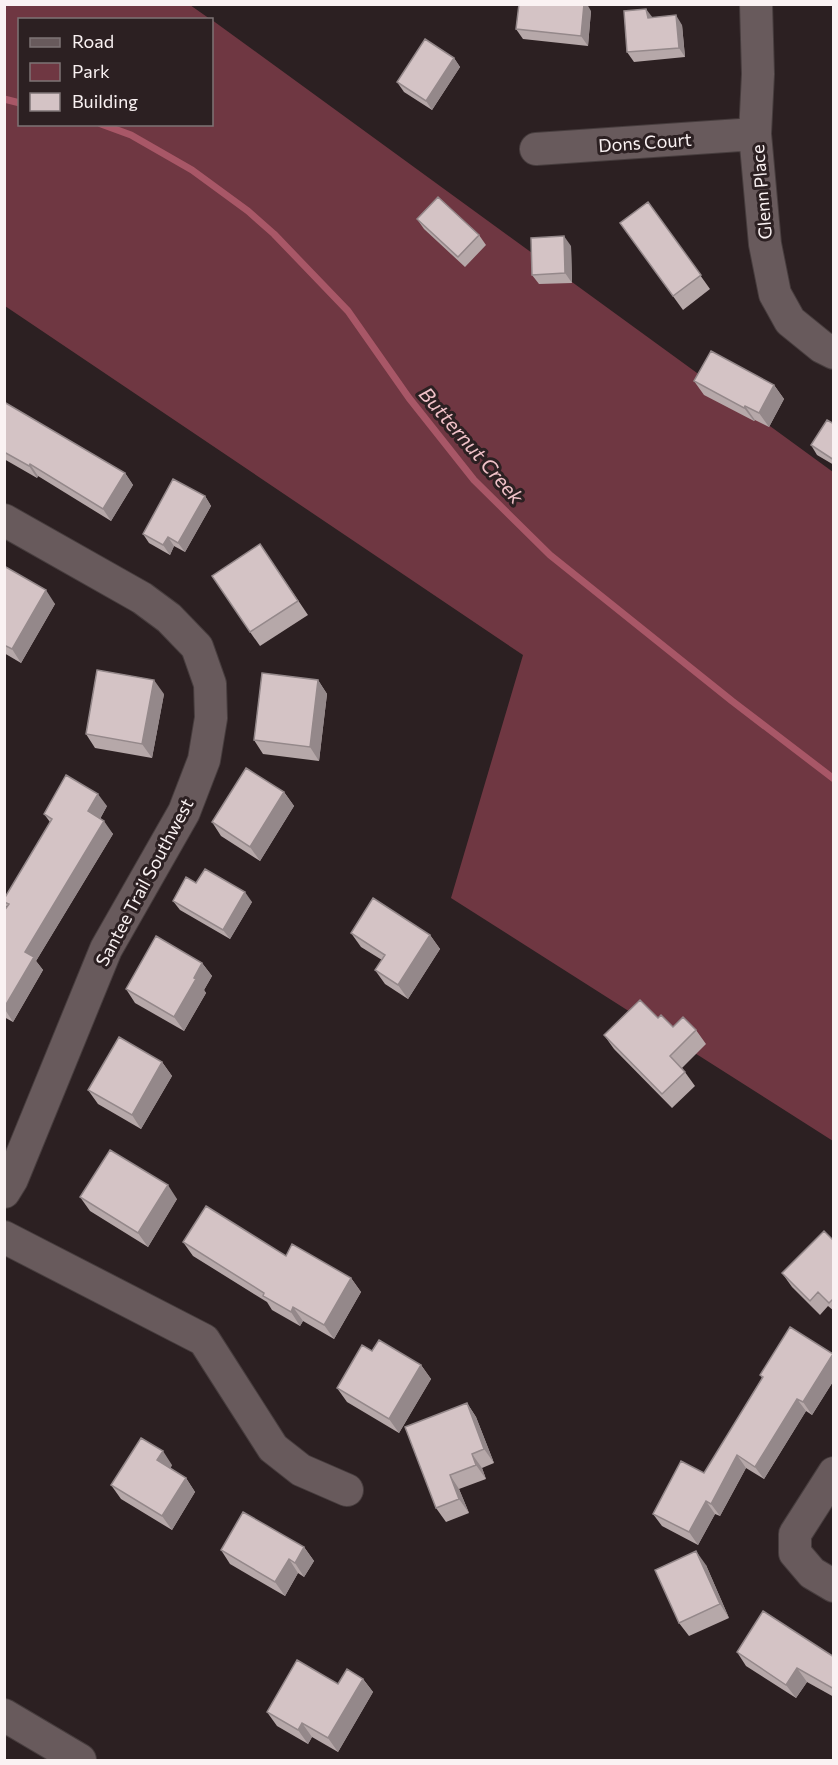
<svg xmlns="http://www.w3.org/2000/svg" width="838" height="1765" font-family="Commissioner,sans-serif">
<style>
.green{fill:#6f3742}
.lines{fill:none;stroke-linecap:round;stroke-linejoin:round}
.stream{stroke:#a85767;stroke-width:7}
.minor-casing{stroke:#473d3e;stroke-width:34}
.minor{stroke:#685a5c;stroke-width:32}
.wall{fill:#b6a8a9}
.shaded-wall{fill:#94888a}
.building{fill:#d4c3c5;stroke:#94888a;stroke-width:1.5}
.labels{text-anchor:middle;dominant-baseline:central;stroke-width:6;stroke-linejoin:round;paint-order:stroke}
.street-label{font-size:18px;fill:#faf2f3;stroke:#2c2022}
.water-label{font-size:20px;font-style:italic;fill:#f1c2c9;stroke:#2c2022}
</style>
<rect width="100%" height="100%" fill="#2c2022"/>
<!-- green -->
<path class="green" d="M4,5H190L210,19L20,20V124H212V20L833,472V1141L451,898L523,655L5,306Z"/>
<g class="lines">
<!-- stream -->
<path class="stream" d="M4,99L20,103
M101,124L131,135L192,170L248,211L274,234L348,311L409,398L474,480L550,555L732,701L834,779"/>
<!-- minor casing -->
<g class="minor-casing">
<path id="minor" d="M756,4L758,74L755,134L765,244L775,294L790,321L822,347L834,353
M536,149L755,134
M4,520L142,598L169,618L197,647L210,684L211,718L204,760L184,812L106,949L12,1179L4,1192
M4,1237L204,1340L273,1448L301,1470L347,1490
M834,1473L795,1534V1553L812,1573L834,1586
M4,1715L80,1760"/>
</g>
<!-- minor -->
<use href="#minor" class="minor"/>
</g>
<!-- wall -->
<path class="wall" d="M591,11L588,46L523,39L516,29Z
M653,18L682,25L685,57L634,62L627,52Z
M454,58L460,67L432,110L404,92L397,82Z
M648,202L710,289L683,310L620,223Z
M417,219L479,235L486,245L465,267L424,229Z
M571,246L572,283L539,284L532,275Z
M694,381L774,385L784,399L769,427L755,420L754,421L704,395Z
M4,402L125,473L133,485L111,521L38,476L37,478L4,459Z
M834,424V465L817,455L811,445Z
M205,496L211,506L185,552L174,546L170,555L149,543L143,534Z
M260,544L308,615L260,646L250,632Z
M4,566L55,604L21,663L4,653Z
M318,680L327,694L319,761L263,754L254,740Z
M164,694L152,758L95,748L86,734Z
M284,792L294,806L260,861L221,836L212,822Z
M107,806L100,819L113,834L36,961L43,970L13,1022L4,1017V911L7,907L4,903V899L50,822L44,814Z
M196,883L252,902L230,939L180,910L173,901Z
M351,933L430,935L440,949L408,999L385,984L375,970L382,960L361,947Z
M202,963L212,976L204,990L206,993L184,1031L135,1003L126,989Z
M658,1018L673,1027L696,1030L706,1044L682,1068L695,1086L672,1108L614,1049L604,1035Z
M162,1062L172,1076L141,1129L98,1104L88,1090Z
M80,1197L177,1199L148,1247L90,1211Z
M834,1241V1311L828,1306L820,1315L792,1287L782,1273Z
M183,1242L286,1256L351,1278L361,1292L334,1339L303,1321L300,1326L272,1310L267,1302L193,1256Z
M372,1351L421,1365L431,1379L399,1433L347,1402L337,1388Z
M833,1354L834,1380L812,1415L806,1411L764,1479L746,1468L720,1516L715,1514L698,1545L662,1526L653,1514L704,1473L762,1378L760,1375Z
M467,1403L476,1417L494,1463L482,1468L486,1479L459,1489L469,1513L446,1522L436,1508Z
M172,1465L170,1469L186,1478L195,1492L172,1530L121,1499L111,1485Z
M304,1547L314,1561L304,1577L298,1573L285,1596L230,1564L221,1550Z
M706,1565L729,1618L689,1636L679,1623Z
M737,1652L834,1657V1697L807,1682L796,1698L746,1666Z
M363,1679L373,1692L338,1752L312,1737L308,1744L277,1726L267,1712Z"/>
<!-- shaded-wall -->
<path class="shaded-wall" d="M584,4H587L591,11L588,46L581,36Z
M646,9L653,18H648Z
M676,15L682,25L685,57L679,48Z
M454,58L460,67L432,110L426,101Z
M564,236L571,246L572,283L565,273Z
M774,385L784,399L769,427L759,413Z
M745,406L755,420L754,421L744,408Z
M30,464L38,476L37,478L29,466Z
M125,473L133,485L111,521L103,509Z
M205,496L211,506L185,552L178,543Z
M168,537L174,546L170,555L163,545Z
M46,590L55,604L21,663L12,649Z
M154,680L164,694L152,758L142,744Z
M318,680L327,694L319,761L310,747Z
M284,792L294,806L260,861L250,847Z
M98,794L107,806L97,824L88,811Z
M104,821L113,834L36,961L43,970L13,1022L4,1008L25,952Z
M245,892L252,902L230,939L223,930Z
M430,935L440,949L408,999L398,985Z
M202,963L212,976L204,990L206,993L184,1031L174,1017Z
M162,1062L172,1076L141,1129L132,1115Z
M168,1185L177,1199L148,1247L138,1233Z
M351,1278L361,1292L334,1339L324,1325Z
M293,1307L303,1321L300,1326L291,1312Z
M833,1354L834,1380L812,1415L803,1402Z
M421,1365L431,1379L399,1433L389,1419Z
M797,1399L806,1411L764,1479L755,1467Z
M467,1403L476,1417L494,1463L484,1449Z
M163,1451L172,1465L167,1474L157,1460Z
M472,1454L482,1468L486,1479L476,1465Z
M737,1455L746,1468L720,1516L711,1504Z
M450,1475L459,1489L469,1513L459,1499Z
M186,1478L195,1492L172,1530L162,1516Z
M706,1501L715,1514L698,1545L689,1532Z
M304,1547L314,1561L304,1577L295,1563Z
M696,1551L706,1565L729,1618L720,1604Z
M289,1559L298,1573L285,1596L275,1582Z
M797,1668L807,1682L796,1698L786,1685Z
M363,1679L373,1692L338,1752L328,1738Z
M302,1723L312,1737L308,1744L298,1730Z"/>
<!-- building -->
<path class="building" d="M519,4H584L581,36L516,29Z
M646,9L648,18L676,15L679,48L627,52L624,11Z
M425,39L454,58L426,101L397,82Z
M438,197L479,235L458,257L417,219Z
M648,202L701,275L673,296L620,223Z
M564,236L565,273L532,275L531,238Z
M711,351L774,385L759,413L745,406L744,408L694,381Z
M4,402L125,473L103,509L30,464L29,466L4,452Z
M827,420L834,424V460L811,445Z
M173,479L205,496L178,543L168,537L163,545L143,534Z
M260,544L298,601L250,632L212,576Z
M4,566L46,590L12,649L4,645Z
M97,670L154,680L142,744L86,734Z
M262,673L318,680L310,747L254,740Z
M246,768L284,792L250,847L212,822Z
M66,775L98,794L88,811L104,821L25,952L34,957L4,1008V911L9,904L4,902V899L52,819L44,814Z
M205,869L245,892L223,930L173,901L186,877L196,883Z
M373,898L430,935L398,985L375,970L385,955L351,933Z
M156,936L202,963L194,978L196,979L174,1017L126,989Z
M640,1000L658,1018L661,1015L673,1027L683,1017L696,1030L670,1056L685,1072L662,1094L604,1035Z
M119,1037L162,1062L132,1115L88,1090Z
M110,1150L168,1185L138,1233L80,1197Z
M206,1206L286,1256L292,1244L351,1278L324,1325L293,1307L291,1312L263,1296L264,1293L183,1242Z
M824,1231L834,1241V1298L829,1303L818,1292L810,1301L782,1273Z
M790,1327L833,1354L803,1402L797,1399L755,1467L737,1455L711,1504L706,1501L689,1532L653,1514L681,1461L704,1473L763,1377L760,1375Z
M379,1340L421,1365L389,1419L337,1388L362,1345L372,1351Z
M467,1403L484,1449L472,1454L476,1465L450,1475L459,1499L436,1508L405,1427Z
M141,1438L163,1451L157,1460L186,1478L162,1516L111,1485Z
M243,1512L304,1547L295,1563L289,1559L275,1582L221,1550Z
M696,1551L720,1604L679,1623L655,1570Z
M763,1611L834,1657V1689L797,1668L786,1685L737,1652Z
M297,1660L338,1684L347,1669L363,1679L328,1738L302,1723L298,1730L267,1712Z"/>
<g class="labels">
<!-- street labels -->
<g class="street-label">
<text transform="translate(645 142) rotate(-4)">Dons Court</text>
<text transform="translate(761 192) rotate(-95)">Glenn Place</text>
<text transform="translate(144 882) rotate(-62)">Santee Trail Southwest</text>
</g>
<!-- water labels -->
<g class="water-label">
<text transform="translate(472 445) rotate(49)">Butternut Creek</text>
</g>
</g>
<!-- border -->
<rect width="838" height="1765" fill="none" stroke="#faf2f3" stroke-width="12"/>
<!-- legend -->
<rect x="18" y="18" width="195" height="108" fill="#2c2022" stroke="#7e7476" stroke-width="1.5"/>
<rect x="30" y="38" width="30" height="9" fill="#685a5c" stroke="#7e7476" stroke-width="1.5"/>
<text x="72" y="48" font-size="18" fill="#faf2f3">Road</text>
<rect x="30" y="63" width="30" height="18" fill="#6f3742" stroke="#7e7476" stroke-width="1.5"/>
<text x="72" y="78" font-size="18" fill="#faf2f3">Park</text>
<rect x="30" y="93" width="30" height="18" fill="#d4c3c5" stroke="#7e7476" stroke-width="1.5"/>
<text x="72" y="108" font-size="18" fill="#faf2f3">Building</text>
</svg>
